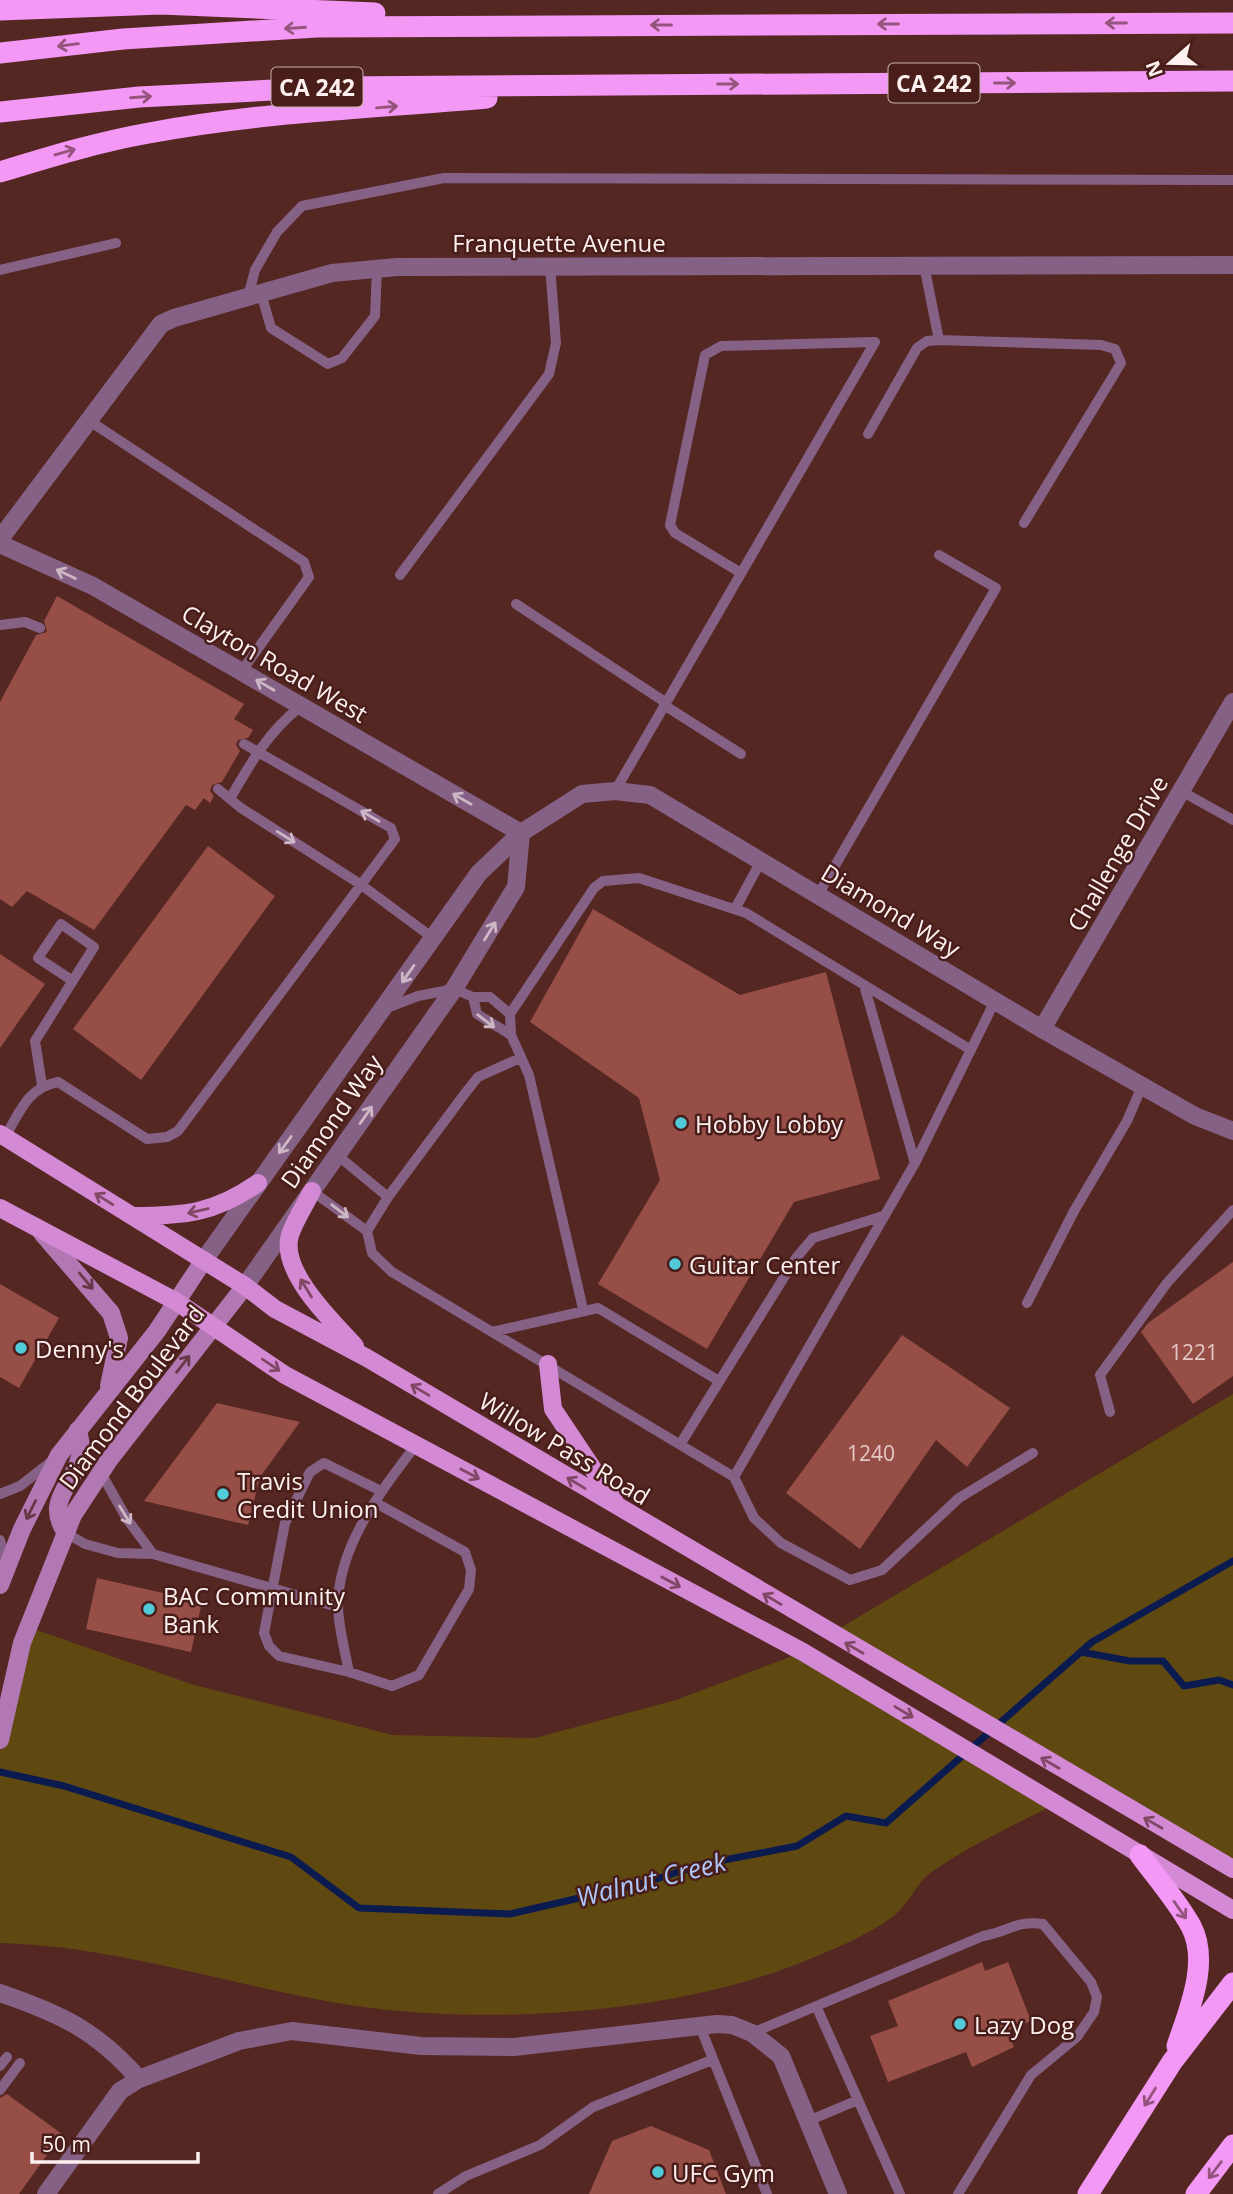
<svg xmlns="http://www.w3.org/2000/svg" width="1233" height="2194" font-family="'Open Sans',sans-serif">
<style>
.green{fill:#5f4911}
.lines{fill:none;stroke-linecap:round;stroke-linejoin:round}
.stream{stroke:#0b1b50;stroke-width:7}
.building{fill:#974e47}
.lane{stroke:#866186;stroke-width:10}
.street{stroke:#866186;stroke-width:18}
.secondary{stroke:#b278b3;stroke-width:18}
.primary{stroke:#d489d5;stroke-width:18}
.highway{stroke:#f398f4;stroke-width:21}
.oneway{stroke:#95547c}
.oneway2{stroke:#cdb7c5}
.oneway3{stroke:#804865}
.oneway4{stroke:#683848}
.poi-dot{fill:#52cbd9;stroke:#481d1a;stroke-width:2.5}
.labels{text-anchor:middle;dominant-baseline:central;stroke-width:5;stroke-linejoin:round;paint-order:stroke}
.number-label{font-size:21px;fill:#e4c8c5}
.shield{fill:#481d1a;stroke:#c7b1af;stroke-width:2}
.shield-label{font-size:23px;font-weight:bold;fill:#fdf0ef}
.street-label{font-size:24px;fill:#fdf0ef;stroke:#481d1a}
.poi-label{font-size:24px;fill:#fdf0ef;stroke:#481d1a;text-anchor:start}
.water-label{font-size:26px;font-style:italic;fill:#afc6f9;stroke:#481d1a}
</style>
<rect width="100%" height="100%" fill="#542723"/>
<!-- green -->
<path class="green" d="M1233,1394V1869L830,1634Z
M28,1627L194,1685L393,1735L535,1738L676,1700L803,1652L1057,1803C1015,1825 968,1846 929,1874C916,1884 910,1902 897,1913C873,1934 823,1954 792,1966C658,2017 467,2027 326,2001C217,1981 111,1946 0,1943V1740Z"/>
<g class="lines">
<!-- stream -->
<path class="stream" d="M1081,1652L1130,1661H1163L1184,1686L1219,1680L1233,1685
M0,1772L64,1786L291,1857L359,1908L510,1914L644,1883L703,1864L797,1846L846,1816L886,1823L1092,1642L1233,1561"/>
</g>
<!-- building -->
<path class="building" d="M57,596L244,704L234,719L253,730L248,738L238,740L236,745L240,751L222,782L212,785L210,791L214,796L210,803L204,798L195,810L186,805L94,930L27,891L12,907L0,899V702L36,635L47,632L44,621Z
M208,846L275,896L141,1080L73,1029Z
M593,909L740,995L826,972L880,1179L794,1202L707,1349L598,1284L660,1180L639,1098L530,1022Z
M0,954L45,984L0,1048Z
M1233,1262V1376L1193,1404L1141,1332L1148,1323Z
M0,1284L59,1318L19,1388L0,1377Z
M902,1335L1010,1408L967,1467L936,1440L860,1549L786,1493Z
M217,1403L300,1422L260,1477L248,1525L144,1501Z
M97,1578L202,1602L191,1652L86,1629Z
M982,1962L985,1971L1008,1962L1031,2021L1008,2030L1014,2047L972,2067L966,2052L888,2082L870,2036L898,2026L888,2001Z
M7,2094L62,2134L19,2194H0V2098Z
M651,2126L709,2150L726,2194H589L612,2141Z"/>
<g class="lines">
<!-- lane -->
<path class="lane" d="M924,265L939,340L1101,345L1115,349L1121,363L1024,523
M0,270L116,243
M261,293L271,328L328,364L342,358L375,316L377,269
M248,297L255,270L277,232L302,206L444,178L1233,180
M88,420L304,562L309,577L241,672
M868,434L917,348L927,341L939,340
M741,573L675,533L670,525L705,355L721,346L875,342
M400,575L549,374L556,343L550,266
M516,604L665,702
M0,625L25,622L40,628
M664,705L741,754
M218,789L241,808L360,884L433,938
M615,791L875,342
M1181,791L1233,820
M231,797C251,762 269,731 301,706
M818,895L996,588L939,555
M735,909L761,861
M864,985L915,1163
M473,997L477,1014L511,1035
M384,1009L418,996L454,989L473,997H490L510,1014
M520,1058L478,1077L466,1092L388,1197L367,1231L372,1253L392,1272L492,1332L598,1308L719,1381
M42,1085L35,1041L94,947L61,924L38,958L73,981
M5,1137C20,1112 27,1088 58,1082L147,1139L167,1137L178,1131L395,839L391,828L244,744
M337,1155L388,1197
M312,1191L367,1231
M1027,1303L1074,1211L1127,1121L1142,1086
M583,1309L529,1075L511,1035L510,1014L594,888L603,881L639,878L746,913L971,1050
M492,1332L734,1477L754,1518L781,1543L850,1580L882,1570L959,1498L1033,1453
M1110,1412L1100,1375L1167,1283L1233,1210
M681,1443L796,1258L813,1238L883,1216
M101,1473L127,1519L153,1554
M734,1477L915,1163L995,1001
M0,1494L20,1486L52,1461
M376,1503L465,1552L471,1570L469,1589L419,1675L392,1686L349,1672L279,1656L269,1646L264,1633L285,1523L310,1472L324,1463L381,1491
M66,1533L85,1544L118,1553L153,1554L338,1607
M0,1540L6,1564
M349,1672C345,1651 339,1629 338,1608C337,1547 381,1491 416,1445
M817,2008L900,2194
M699,2024L767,2194
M752,2033L983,1936C1008,1932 1016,1920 1043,1924L1091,1982L1097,1997L1094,2012L1077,2037L1031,2075L958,2194
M0,2066L7,2057
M0,2090L20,2063
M808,2121L858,2100
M438,2194L466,2176L540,2145L593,2107L712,2060"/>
<!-- street -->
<path class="street" d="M0,539L161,324L174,318L332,273L397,267L1233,265
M0,544L93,586L521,833
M1042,1029L1233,702
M204,1260L479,873L521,833L582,794L615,791L650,795L1042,1029L1195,1116L1233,1131
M245,1286L454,989L516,887L521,833
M0,1993C61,2014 96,2030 139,2079
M46,2194L120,2091L139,2079L239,2041L292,2031L421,2046L514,2047L717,2024L732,2025L752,2033L781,2056L838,2194"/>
<!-- secondary -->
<path class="secondary" d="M42,1233L111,1313L119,1338L109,1386
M66,1533C43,1499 76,1485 81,1452C82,1445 79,1437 78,1430
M0,1585L22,1529L59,1455L157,1331L204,1260
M0,1740L22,1643L73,1515L109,1460L245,1286"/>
<!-- primary -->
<path class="primary" d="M0,1134L245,1286L275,1309L367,1358L1233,1869
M312,1191C305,1205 295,1220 290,1235C279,1271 333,1322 355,1346
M0,1208L177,1302L285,1375L803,1652L1233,1910
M133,1216C185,1216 215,1213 258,1183
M548,1364L553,1409L615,1502"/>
<!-- highway -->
<path class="highway" d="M0,10L161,4L375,13
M0,53L123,39L317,27L1233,23
M0,112L139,97L331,87L1233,81
M0,172C49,157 98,142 149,133C260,112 375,108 487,98
M1140,1855C1157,1878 1177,1901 1191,1926C1210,1962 1189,2010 1177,2046
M1088,2194L1172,2062L1233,1983
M1196,2194L1233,2145"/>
</g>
<!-- one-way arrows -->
<defs><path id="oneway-shaft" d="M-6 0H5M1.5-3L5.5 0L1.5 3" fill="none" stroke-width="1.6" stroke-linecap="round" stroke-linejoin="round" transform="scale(1.75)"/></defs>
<g class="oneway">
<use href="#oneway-shaft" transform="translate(1116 23) rotate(180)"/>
<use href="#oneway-shaft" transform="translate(888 24) rotate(180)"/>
<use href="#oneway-shaft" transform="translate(661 25) rotate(180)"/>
<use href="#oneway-shaft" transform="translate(295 28) rotate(176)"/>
<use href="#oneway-shaft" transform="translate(68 45) rotate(173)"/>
<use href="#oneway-shaft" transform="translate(1005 83)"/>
<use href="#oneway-shaft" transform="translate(728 84)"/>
<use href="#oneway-shaft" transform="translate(141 97) rotate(-4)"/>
<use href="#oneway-shaft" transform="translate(387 107) rotate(-5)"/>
<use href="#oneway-shaft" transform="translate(65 152) rotate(-16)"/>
<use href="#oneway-shaft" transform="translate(1180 1910) rotate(55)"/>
<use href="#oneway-shaft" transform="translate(1150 2097) rotate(122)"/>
<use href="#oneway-shaft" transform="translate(1215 2170) rotate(127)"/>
</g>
<g class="oneway2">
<use href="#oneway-shaft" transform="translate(66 574) rotate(-155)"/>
<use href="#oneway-shaft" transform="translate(265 685) rotate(-150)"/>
<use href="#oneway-shaft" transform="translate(462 799) rotate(-150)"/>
<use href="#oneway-shaft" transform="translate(370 816) rotate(-150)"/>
<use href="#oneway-shaft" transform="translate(286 837) rotate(32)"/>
<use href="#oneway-shaft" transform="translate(490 931) rotate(-58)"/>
<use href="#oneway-shaft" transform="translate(408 974) rotate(125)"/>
<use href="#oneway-shaft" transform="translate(486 1021) rotate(37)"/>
<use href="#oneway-shaft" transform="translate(366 1115) rotate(-55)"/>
<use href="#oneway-shaft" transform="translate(285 1145) rotate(126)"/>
<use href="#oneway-shaft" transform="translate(340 1211) rotate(37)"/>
<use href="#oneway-shaft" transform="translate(125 1515) rotate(58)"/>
</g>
<g class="oneway3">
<use href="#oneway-shaft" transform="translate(104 1199) rotate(-148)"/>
<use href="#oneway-shaft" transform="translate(198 1211) rotate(167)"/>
<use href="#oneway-shaft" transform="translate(306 1288) rotate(-122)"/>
<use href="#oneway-shaft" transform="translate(271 1365) rotate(34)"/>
<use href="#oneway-shaft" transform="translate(420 1390) rotate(-149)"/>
<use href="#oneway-shaft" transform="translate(470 1474) rotate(28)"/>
<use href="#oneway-shaft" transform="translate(576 1483) rotate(-149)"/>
<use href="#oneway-shaft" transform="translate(671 1582) rotate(28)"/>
<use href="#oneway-shaft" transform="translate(772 1599) rotate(-149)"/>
<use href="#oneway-shaft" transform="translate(854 1648) rotate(-150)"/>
<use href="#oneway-shaft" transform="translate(904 1712) rotate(31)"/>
<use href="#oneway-shaft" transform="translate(1050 1763) rotate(-150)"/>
<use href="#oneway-shaft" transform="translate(1153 1823) rotate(-150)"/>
</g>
<g class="oneway4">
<use href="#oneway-shaft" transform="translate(86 1281) rotate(50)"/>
<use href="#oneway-shaft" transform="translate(183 1364) rotate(-52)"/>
<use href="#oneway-shaft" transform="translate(31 1510) rotate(116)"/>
</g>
<!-- markers -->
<g class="poi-dot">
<circle cx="681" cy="1123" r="7"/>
<circle cx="675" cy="1264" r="7"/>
<circle cx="21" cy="1348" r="7"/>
<circle cx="223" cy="1494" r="7"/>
<circle cx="149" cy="1609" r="7"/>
<circle cx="960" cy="2024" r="7"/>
<circle cx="658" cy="2172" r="7"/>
</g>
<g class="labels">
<!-- number labels -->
<g class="number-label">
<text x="1194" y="1352">1221</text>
<text x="871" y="1453">1240</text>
</g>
<!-- shield labels -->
<g class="shield">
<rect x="888.5" y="63.5" width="91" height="39" rx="5"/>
<rect x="271.5" y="67.5" width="91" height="39" rx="5"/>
</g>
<g class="shield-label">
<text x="934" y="83">CA 242</text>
<text x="317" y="87">CA 242</text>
</g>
<!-- street labels -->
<g class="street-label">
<text x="559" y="242">Franquette Avenue</text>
<text transform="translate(275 663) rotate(30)">Clayton Road West</text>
<text transform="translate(1117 853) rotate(-60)">Challenge Drive</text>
<text transform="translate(891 910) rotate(31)">Diamond Way</text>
<text transform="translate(331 1121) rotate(-55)">Diamond Way</text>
<text transform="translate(131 1397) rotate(-53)">Diamond Boulevard</text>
<text transform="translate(565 1448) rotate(31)">Willow Pass Road</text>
</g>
<!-- poi labels -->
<g class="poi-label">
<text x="695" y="1123">Hobby Lobby</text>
<text x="689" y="1264">Guitar Center</text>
<text x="35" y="1348">Denny's</text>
<text x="237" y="1480">Travis<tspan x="237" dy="28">Credit Union</tspan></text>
<text x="163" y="1595">BAC Community<tspan x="163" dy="28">Bank</tspan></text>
<text x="974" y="2024">Lazy Dog</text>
<text x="672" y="2172">UFC Gym</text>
</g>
<!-- water labels -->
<g class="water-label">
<text transform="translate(651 1879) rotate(-14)">Walnut Creek</text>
</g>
</g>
<!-- north arrow -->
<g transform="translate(1170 63) rotate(250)" stroke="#481d1a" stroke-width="5" paint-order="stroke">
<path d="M0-5L12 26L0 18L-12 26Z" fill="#fdf0ef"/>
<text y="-10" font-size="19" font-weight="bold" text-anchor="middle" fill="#fdf0ef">N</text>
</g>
<!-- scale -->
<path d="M32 2152v10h166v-10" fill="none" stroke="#fdf0ef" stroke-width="3.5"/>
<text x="42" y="2152" font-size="21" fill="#fdf0ef" stroke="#481d1a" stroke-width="5" paint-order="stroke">50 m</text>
</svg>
